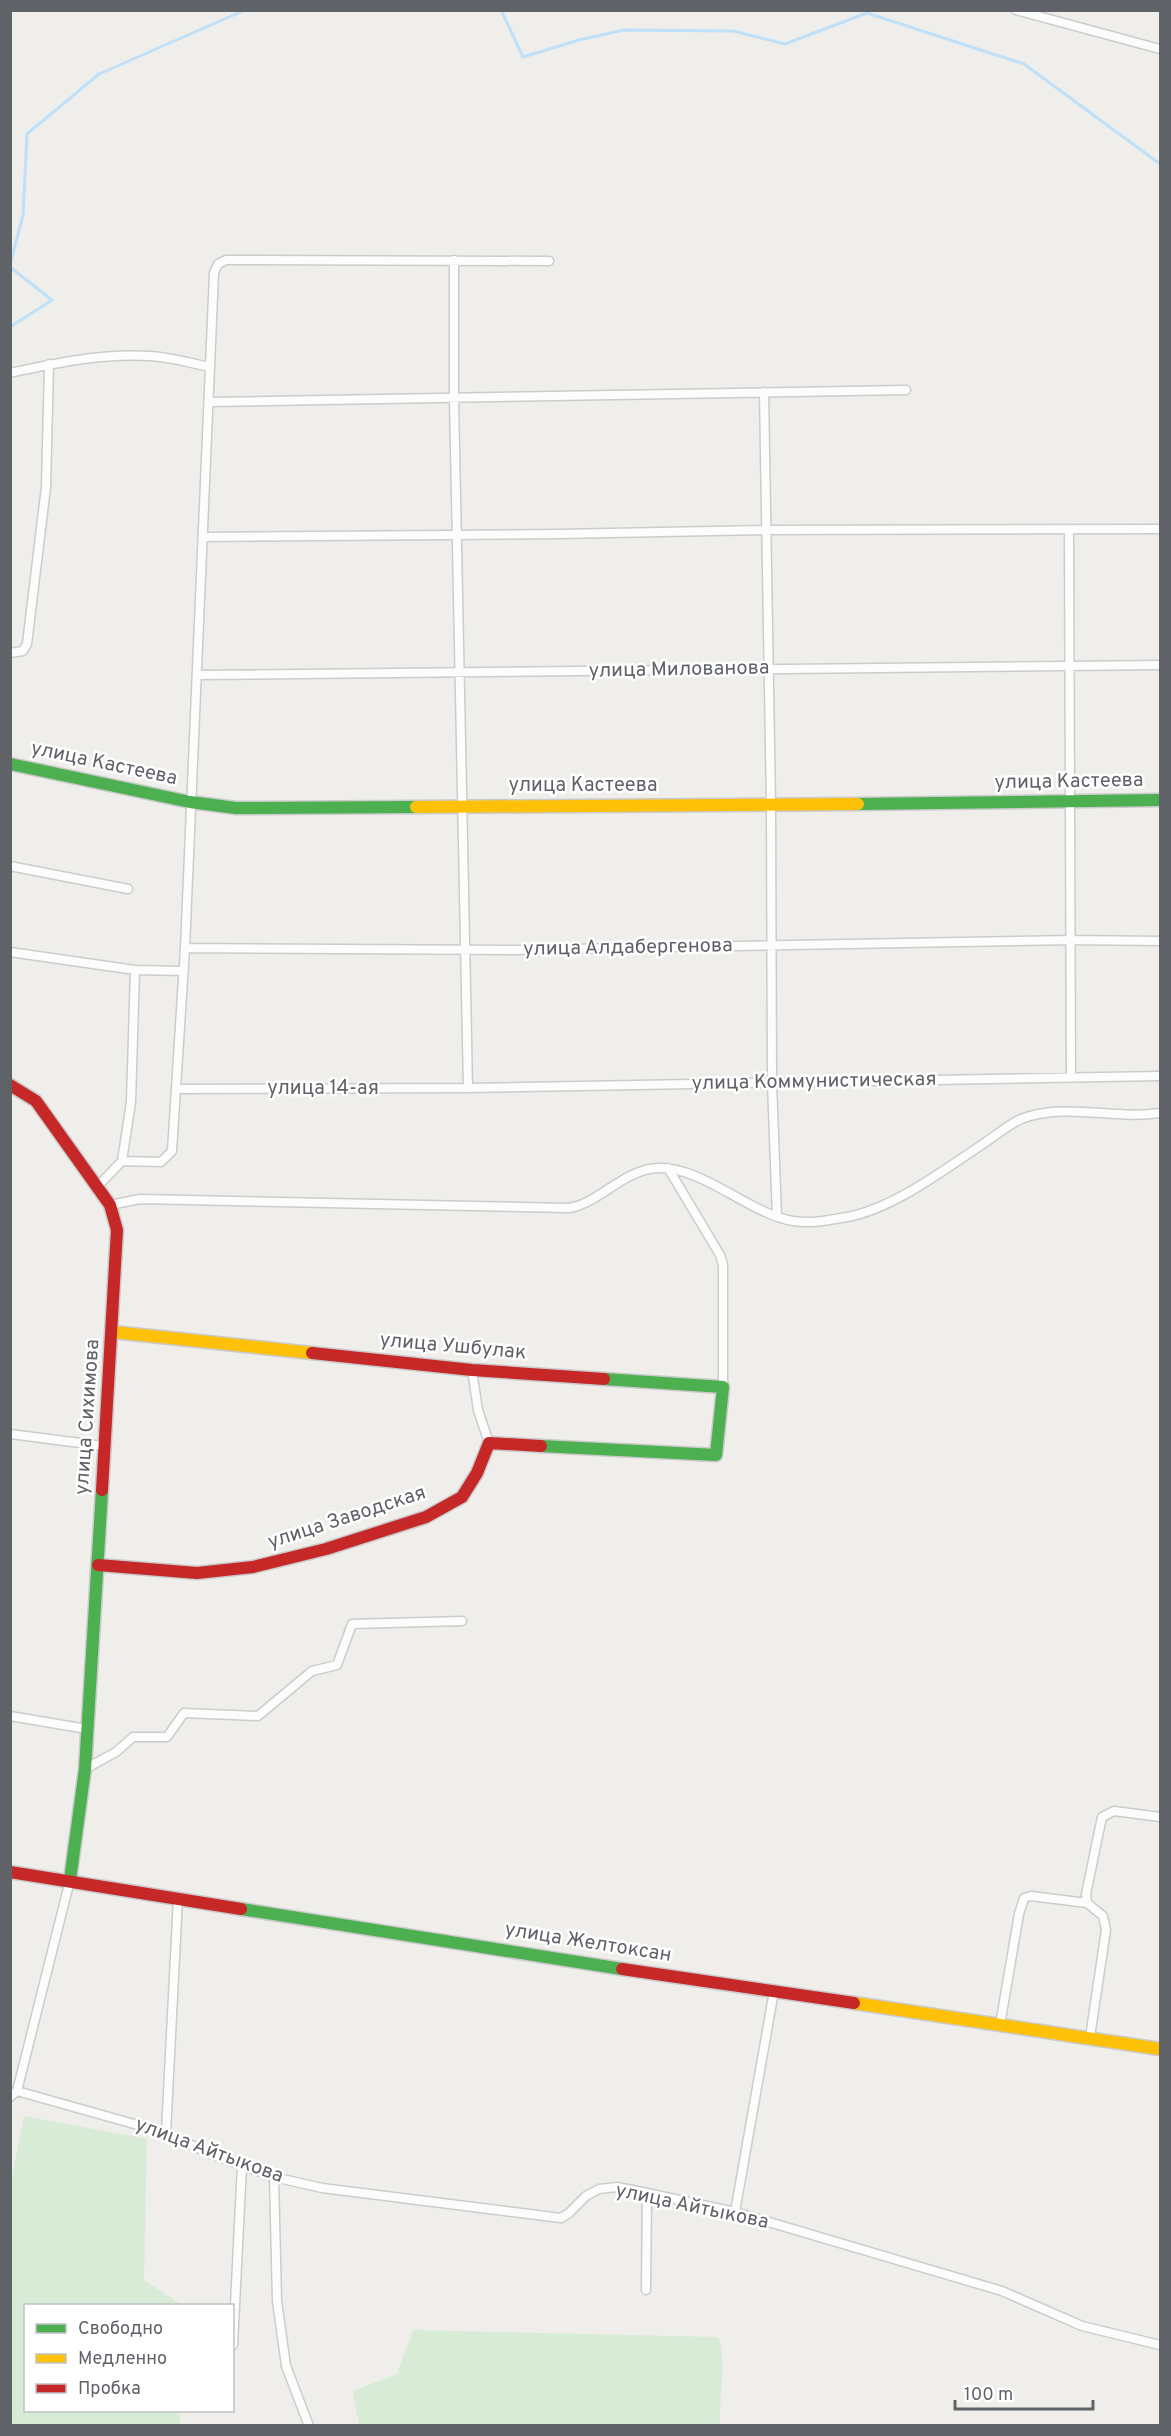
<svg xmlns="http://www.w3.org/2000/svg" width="1171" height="2436" font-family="Overpass,sans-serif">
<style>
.green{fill:#d8ebd6}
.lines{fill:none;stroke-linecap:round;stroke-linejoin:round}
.stream{stroke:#bfe0f9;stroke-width:3}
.street-casing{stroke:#cbcccc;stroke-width:11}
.fast-casing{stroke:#cacacb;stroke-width:15}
.slow-casing{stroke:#cacacb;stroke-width:15}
.jam-casing{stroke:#cacacb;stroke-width:15}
.street{stroke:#fdfcfc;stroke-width:8}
.fast{stroke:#4caf50;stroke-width:12}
.slow{stroke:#ffc107;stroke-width:12}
.jam{stroke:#c62828;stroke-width:12}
.labels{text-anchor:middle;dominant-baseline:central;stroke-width:5;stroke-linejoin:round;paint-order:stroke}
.street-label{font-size:20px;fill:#5f6368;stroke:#fff}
</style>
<rect width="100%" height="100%" fill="#efeeea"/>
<!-- green -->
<path class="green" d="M24,2116L147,2139L144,2280L182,2305L26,2306V2410L180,2411V2425H11L10,2187Z
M413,2330L718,2337C727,2355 719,2402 720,2425H359L353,2391L397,2374Z"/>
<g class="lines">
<!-- stream -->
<path class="stream" d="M501,10L523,57L579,40L624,30L733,31L785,44L867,13L1024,64L1160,164
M10,265L23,215L27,134L99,74L245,10
M10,267L52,300L10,327"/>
<!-- street casing -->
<g class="street-casing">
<path id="street" d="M1016,10L1160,49
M454,260V398L468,1088
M10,373C55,363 104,353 150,356C170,357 190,363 210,367
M764,392L771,805L772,1083L777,1217
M209,402L906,390
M1069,530L1071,1078
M203,537L559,534L766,530L1160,529
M10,653L23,651L27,644L46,487L49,364
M197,675L1160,665
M10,866L128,889
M185,948L515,950L1070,940L1160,941
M10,952L135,970L184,971
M177,1089L468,1088L1160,1076
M122,1161L161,1162L172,1151L185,948L214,273L218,264L226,260L549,261
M668,1168L720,1255L723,1265V1387
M98,1186L122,1161L131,1102L135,970
M110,1205L140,1199L569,1208C602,1202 623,1169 659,1168C703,1167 750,1214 793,1221C811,1224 830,1220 847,1217C893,1209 945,1169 983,1144C995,1136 1008,1125 1021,1119C1066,1102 1114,1120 1160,1113
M472,1370L478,1410L489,1443
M10,1434L104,1446
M10,1716L87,1729
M85,1769L116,1752L133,1737H167L184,1713L258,1716L312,1671L337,1665L352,1624L462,1621
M1000,2025L1019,1914L1024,1898L1031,1896L1087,1903
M1090,2037L1106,1930L1103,1916L1087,1903L1086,1894L1102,1817L1114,1811L1160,1817
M17,2091L166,2133L211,2154L274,2177L322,2188L561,2218L569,2213L586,2196L599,2189L617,2187L647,2193L735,2212L1002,2291L1082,2326L1160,2345
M10,2097L17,2091L70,1880
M166,2133L178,1898
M274,2177L277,2301L286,2366L309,2426
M735,2212L774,1991
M646,2290L647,2193
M233,2345L242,2165"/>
</g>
<!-- fast casing -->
<g class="fast-casing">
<path id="fast" d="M10,764L190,802L236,808L416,807
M858,804L1160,800
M541,1446L716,1455L723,1387L604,1379
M70,1880L85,1769L102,1490
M241,1909L622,1969"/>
</g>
<!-- slow casing -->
<g class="slow-casing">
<path id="slow" d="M416,807L858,804
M113,1332L312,1353
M854,2003L1160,2049"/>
</g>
<!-- jam casing -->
<g class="jam-casing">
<path id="jam" d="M10,1085L36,1101L110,1205L117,1230L102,1490
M312,1353L472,1370L604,1379
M98,1565L197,1573L253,1567L326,1549L426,1517L462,1497L477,1473L489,1443L541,1446
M10,1872L241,1909
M622,1969L854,2003"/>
</g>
<!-- street -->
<use href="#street" class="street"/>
<!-- fast -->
<use href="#fast" class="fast"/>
<!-- slow -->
<use href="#slow" class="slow"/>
<!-- jam -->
<use href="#jam" class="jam"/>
</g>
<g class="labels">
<!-- street labels -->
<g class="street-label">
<text transform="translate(679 670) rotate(-1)">улица Милованова</text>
<text transform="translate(104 764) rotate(12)">улица Кастеева</text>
<text transform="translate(1069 782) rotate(-1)">улица Кастеева</text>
<text x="583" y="786">улица Кастеева</text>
<text transform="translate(628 948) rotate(-1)">улица Алдабергенова</text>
<text transform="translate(814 1082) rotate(-1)">улица Коммунистическая</text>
<text x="323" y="1089">улица 14-ая</text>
<text transform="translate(453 1347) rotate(5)">улица Ушбулак</text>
<text transform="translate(88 1417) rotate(-86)">улица Сихимова</text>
<text transform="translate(347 1518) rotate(-18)">улица Заводская</text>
<text transform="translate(588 1943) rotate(9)">улица Желтоксан</text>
<text transform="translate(209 2151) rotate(20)">улица Айтыкова</text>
<text transform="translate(692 2207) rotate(12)">улица Айтыкова</text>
</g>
</g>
<!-- border -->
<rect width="1171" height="2436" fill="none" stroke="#5f6368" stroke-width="24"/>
<!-- legend -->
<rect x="24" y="2304" width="210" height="108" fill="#ffffff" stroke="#bfc1c3" stroke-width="1.5"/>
<rect x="36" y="2324" width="30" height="9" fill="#4caf50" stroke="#bfc1c3" stroke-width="1.5"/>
<text x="78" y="2334" font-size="18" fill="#5f6368">Свободно</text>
<rect x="36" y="2354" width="30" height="9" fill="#ffc107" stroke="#bfc1c3" stroke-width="1.5"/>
<text x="78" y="2364" font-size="18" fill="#5f6368">Медленно</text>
<rect x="36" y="2384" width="30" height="9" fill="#c62828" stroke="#bfc1c3" stroke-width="1.5"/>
<text x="78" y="2394" font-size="18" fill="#5f6368">Пробка</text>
<!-- scale -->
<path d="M955 2400v9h138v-9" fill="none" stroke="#5f6368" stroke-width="3"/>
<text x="964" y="2400" font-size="18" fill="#5f6368" stroke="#ffffff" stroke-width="4.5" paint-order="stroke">100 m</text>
</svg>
